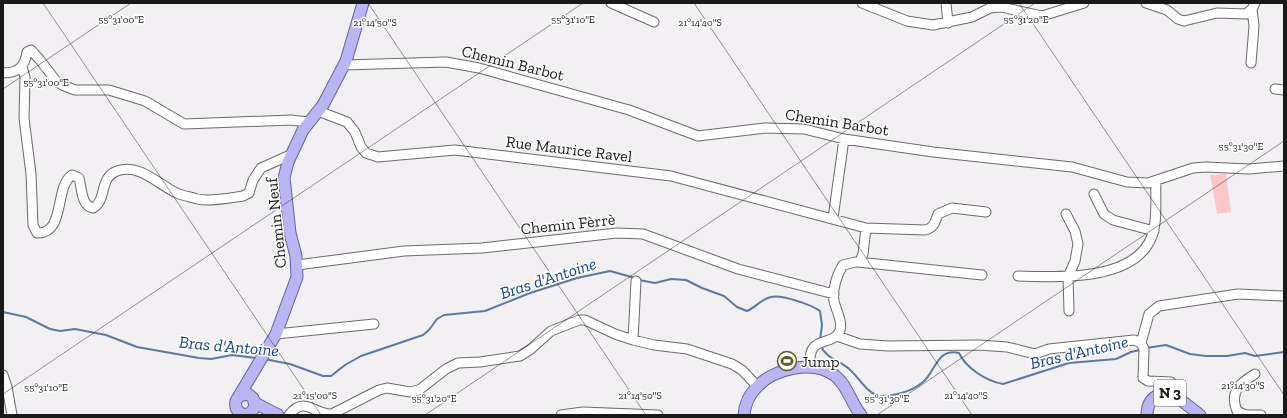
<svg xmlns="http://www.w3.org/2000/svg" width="1287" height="418" font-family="'Zilla Slab',serif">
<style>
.green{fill:#fdc7c9}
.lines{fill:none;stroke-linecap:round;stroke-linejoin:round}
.stream{stroke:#5e799e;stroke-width:2}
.minor-casing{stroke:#6c696c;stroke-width:11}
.major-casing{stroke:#665fa2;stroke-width:13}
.minor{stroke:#fff;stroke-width:9}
.major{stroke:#bcb5f3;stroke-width:11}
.ticks{fill:none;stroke:#19191a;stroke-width:1;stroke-opacity:0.45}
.labels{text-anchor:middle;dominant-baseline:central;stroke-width:3;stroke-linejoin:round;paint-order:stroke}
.shield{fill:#fff;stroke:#5e5e5f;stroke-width:1}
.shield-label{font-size:15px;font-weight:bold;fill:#19191a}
.street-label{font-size:16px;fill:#19191a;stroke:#fff}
.poi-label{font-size:16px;fill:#19191a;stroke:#fff;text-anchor:start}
.water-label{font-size:17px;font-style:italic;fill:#134484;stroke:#fff}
.ticks-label{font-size:10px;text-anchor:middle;fill:#19191a;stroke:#fff;stroke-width:3;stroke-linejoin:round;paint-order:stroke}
</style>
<rect width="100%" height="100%" fill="#f2f0f3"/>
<!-- green -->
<path class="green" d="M1226,174L1231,212L1217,214L1210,175Z"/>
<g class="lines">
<!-- stream -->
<path class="stream" d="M639,280L655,283L671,279L686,280L702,288L724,296L737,307L747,311C755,308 761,299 771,297C781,294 812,305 820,311L822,325L820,340
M3,312L26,317L50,329L60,331L75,329L106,335L137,347L199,358L211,359L232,355L256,358
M821,346C825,357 839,361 848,368C859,377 865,391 878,396C894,396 911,392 923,382C935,373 937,347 959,353C966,368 986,381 1003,384L1069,363L1116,359L1131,352L1140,350
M1146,348L1166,345L1190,354L1206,356H1227L1245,353L1255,356L1284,352
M264,359L290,364L323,376H331L345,365L361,356L423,335L429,330L437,319L444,315L485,311L530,293L577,278L610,271L635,278"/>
<!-- minor casing -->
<g class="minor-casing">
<path id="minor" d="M611,3L654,22
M862,3L907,21L933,25L972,17L990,8L1001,7L1042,16L1084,3
M946,3L948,23
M1146,3L1167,10L1178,19L1184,21L1217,13L1246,14L1252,9L1255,3
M1251,63L1254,26L1252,9
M344,65L446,62L479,68L629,110L698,136L765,128L804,129L844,139L933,152L1072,167L1127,182L1148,183L1193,168L1206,167L1249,169L1284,166
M22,67L25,77L24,118L31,174L33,225L37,233C66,234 54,187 72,175L79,178C82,188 81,206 93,208C107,201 99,177 117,171C141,163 159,186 179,194C184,196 191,197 197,199C210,202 229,198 243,196L249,193L253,180L261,168L290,155
M3,73C18,73 25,67 27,52L31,50L40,60L56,81L62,85L75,90H109L145,101L184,124L291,120L308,122
M1275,89L1284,90
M318,111L347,122L355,132L361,147L366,153L378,157L455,150L671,176L866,228
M1094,194L1104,214L1113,220L1154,231
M1066,214L1075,231L1078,244L1075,261L1068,277L1069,311
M833,218L844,139
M858,262L982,275
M297,265L404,251L482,248L617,233L643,234L738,269L834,294
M1018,276C1058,277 1135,282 1152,236C1158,220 1155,198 1156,181
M276,334L374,324
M837,336L860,344L888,346L979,345L1007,347L1035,354L1049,349L1134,340L1141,343L1144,349L1143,378L1148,381L1171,382L1173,386L1172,394
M633,340L636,281
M1141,343L1149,314L1159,306L1238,294L1284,296
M810,365C808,335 830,346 838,334C845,325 836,311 834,301C832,290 837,274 843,265L860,261L863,254L866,228L925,230C934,228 935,222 938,214L952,208L986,212
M1255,374C1240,383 1229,392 1237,411L1246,415H1261
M3,375L7,387L12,415
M289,415C305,395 314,415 332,414L379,390L387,388L410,392L419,390L446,369L458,363L480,362L520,356L531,349L551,331L579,320H585L615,334L633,340L654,345L687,349L732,364L742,370L757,386
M561,415L583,412L658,415"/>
</g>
<!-- major casing -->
<g class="major-casing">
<path id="major" d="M240,396L248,394L253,398L255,406L251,413C242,417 234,411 236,401L276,334L297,277L296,256L290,233L285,186L284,178L288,162L303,130L323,105L346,61L363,3
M255,403L278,415
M744,415C745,404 748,396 756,388C772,369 813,359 834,375C847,384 851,403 861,415
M1147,415C1147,403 1153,396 1164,393L1177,397L1200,415"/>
</g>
<!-- minor -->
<use href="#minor" class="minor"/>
<!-- major -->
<use href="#major" class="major"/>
</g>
<!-- ticks -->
<path class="ticks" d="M43,3L321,415M368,3L646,415M694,3L972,415M1019,3L1284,395M3,89L131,3M3,394L583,3M425,415L1035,3M877,415L1284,141"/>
<!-- icons -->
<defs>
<g id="stadium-ring" transform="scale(1)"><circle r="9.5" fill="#fff" stroke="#5d5a26" stroke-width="1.5"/><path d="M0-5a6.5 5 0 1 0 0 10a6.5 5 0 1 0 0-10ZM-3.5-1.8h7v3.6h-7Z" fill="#5d5a26"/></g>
</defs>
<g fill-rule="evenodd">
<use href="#stadium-ring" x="787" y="361"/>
</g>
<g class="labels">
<!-- shield labels -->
<rect class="shield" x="1154" y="380" width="32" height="26" rx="3"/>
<g class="shield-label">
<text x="1170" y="393">N 3</text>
</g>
<!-- street labels -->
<g class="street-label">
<text transform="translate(513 63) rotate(14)">Chemin Barbot</text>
<text transform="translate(837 122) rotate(9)">Chemin Barbot</text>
<text transform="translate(569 149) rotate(7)">Rue Maurice Ravel</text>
<text transform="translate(276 223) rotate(-96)">Chemin Neuf</text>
<text transform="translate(568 224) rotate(-6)">Chemin Fèrrè</text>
</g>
<!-- poi labels -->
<g class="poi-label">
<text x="801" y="361">Jump</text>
</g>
<!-- water labels -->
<g class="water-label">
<text transform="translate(548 278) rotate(-18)">Bras d'Antoine</text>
<text transform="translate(229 346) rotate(5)">Bras d'Antoine</text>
<text transform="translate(1079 352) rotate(-13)">Bras d'Antoine</text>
</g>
</g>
<g class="ticks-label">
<text x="573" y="23">55°31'10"E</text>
<text x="1026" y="23">55°31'20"E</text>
<text x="121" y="23">55°31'00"E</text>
<text x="375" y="26">21°14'50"S</text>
<text x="700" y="26">21°14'40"S</text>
<text x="46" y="86">55°31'00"E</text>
<text x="1241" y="150">55°31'30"E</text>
<text x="1243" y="389">21°14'30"S</text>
<text x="46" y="391">55°31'10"E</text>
<text x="315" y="399">21°15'00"S</text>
<text x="640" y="399">21°14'50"S</text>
<text x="966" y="399">21°14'40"S</text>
<text x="434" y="402">55°31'20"E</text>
<text x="887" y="402">55°31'30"E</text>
</g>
<!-- border -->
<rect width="1287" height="418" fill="none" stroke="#19191a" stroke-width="8"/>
</svg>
